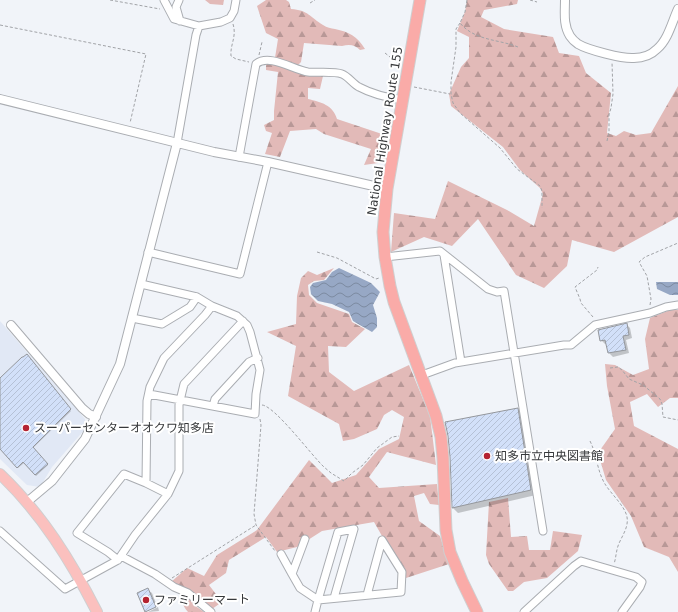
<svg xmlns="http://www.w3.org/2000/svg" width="678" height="612" font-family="'DejaVu Sans','Noto Sans JP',sans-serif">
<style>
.built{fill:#e1e8f5}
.forest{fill:url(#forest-firs)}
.water{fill:url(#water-waves)}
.shadow{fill:#0003}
.building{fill:url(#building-hatch);stroke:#94979c}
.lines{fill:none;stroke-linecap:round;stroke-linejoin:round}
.minor-casing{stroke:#aaadb2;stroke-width:9}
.tertiary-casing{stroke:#aaadb2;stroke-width:10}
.primary-casing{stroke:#cfcfd0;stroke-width:12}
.trunk-casing{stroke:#cfcfd0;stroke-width:13}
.path{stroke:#a1a3a7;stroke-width:1;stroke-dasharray:3 2;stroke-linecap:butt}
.minor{stroke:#fff;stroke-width:7}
.tertiary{stroke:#fff;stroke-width:8}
.primary{stroke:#fbc0be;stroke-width:10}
.trunk{stroke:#faaba8;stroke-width:11}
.poi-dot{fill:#b42332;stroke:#fff;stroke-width:1.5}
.labels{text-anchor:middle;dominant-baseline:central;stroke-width:4;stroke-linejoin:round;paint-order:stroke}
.street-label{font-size:12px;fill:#37393b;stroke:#fff}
.poi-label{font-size:12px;fill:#37393b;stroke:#fff;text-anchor:start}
</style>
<defs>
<pattern id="forest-firs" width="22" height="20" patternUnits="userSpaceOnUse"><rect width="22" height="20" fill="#e2bab8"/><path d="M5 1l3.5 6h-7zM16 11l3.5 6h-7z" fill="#b89897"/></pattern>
<pattern id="water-waves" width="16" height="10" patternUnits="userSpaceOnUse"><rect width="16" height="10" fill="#97a8c5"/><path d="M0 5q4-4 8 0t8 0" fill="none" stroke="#7c8aa1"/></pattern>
<pattern id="building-hatch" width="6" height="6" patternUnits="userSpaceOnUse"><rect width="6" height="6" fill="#d2e0f9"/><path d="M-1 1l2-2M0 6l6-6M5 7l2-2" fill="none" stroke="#b5c1d6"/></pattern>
</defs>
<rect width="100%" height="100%" fill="#f1f4f9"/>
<!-- built -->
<path class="built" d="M0,321L85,419L86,428L52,467L40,487L27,485L0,459Z"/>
<!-- forest -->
<path class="forest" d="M205,0H224L223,5L210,4Z
M266,0H286L289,2L291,9C308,10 310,17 323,25C327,28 331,28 335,29C349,32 357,36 365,49L360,50C355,45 350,44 342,46L304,43L301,62L298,65L296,71L307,75L323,76L320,89L308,88V99C321,102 333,105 337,119L388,136L385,162L364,165L371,149L324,134L316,129L290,131L280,157L265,154L272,133L266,131L264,125L274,120V111L278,72L266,70V64H274L278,39L266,33L257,6Z
M467,0H518L517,4L484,10L481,17L504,29L553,37L559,53L579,56L586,73L611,93L607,133L616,136L624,131L636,135L651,133L678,86V217L614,252L572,240L567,266L544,288L516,275L478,219L452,246L424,237L391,252L394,213L435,219L448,181L507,210L534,226L543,194L540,188L520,170L503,147L451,106L449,94L461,67L469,58V37L457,31L465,12Z
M334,268L324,280L314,281L308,285L309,295L317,303L349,314L352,322L365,329L346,347L328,346L329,372L354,391L409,365L430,416L436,465L387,452L369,477L379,488L437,484L439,505L430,504L424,493L414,496L419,521L440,536L449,564L406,578L374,522L322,531L297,547L277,552L266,537L229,560L226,573L209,585L222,602L212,609L198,599L194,605L204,612H188C182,606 181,597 181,589L171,582L187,568L204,576L217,555L257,530L309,460L332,483L356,475L379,449L399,439L404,417L392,410L384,415L377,429L354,439L343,441L339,424L288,396L296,346L267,332L296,324L297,296L301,278L308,271L317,275Z
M670,310H678V398H670L658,407L647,394L630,402L634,426L678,449V572L669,557L644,547L631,516L606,480L598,453L615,429L607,386L605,364L615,365L633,375L649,369L645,339L650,318Z
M508,498L511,537L527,536L529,550H550L553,531L582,535L578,551L547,578L524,582L513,591H508L489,564L486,555L489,502Z"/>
<!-- water -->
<path class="water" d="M339,268L371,283L380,292L373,305L377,318V327L372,332L353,321L349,312L332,304L318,301L311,294L310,287L313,283L326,280L332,272Z
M656,282H678V295H670L657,289Z"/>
<!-- shadow -->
<path class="shadow" d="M626,324L630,328L632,338L626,340L629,353L613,357L609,353L607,344H605L601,340Z
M27,355L71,411L33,448L48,465L36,476L24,463L18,468L0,448V379Z
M518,409L523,414L536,495L458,513L453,508L451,457Z
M148,590L152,593L157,606L146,610V611L138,593Z
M158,607L159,611L148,612Z"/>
<!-- building -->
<path class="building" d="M627,323L629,335L623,336L626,350L608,353L605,340L600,341L598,330Z
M27,354L71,409L33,447L48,464L35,475L23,462L17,468L0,449V378L22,357H23Z
M518,408L531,490L452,508L450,457L448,436L445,422Z
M148,588L156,607L145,612L137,593Z"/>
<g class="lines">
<!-- minor casing -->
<g class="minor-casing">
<path id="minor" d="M164,0L174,19L199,26L221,22L230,18L234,11L236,0
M179,0L176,7L180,21
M177,143L196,35L199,26
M239,157L256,64C269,53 294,70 308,72C318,73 334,71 342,74C348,76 353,84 359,87C372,94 389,98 403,100
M148,252L240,274L268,162
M444,255L461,362
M385,257L440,251L488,289L497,292L504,291L543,531
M141,284L197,297L212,306L237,316L247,325L250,332L260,370L256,394L255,414L149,394
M132,318L162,324L190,307L197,297
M422,375L455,363L564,345H571L595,325L650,313L666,307L678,305
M213,406L215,399L249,362L258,358
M146,483L168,494
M0,531L65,589L118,560L135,535L168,494L179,471V405L184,384L243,321
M305,539L292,574L300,588L318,600L401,592L402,572L382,540L367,595
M281,554L292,574
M121,556L155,574L174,587L188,593L211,612
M118,560L108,552L77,533L124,474L146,483L147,401L150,387L164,358L205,315L212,306
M315,612L318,600L338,532L354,529L334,598
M524,612L574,566L581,561L636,577L642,582L640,587L622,612"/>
</g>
<!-- tertiary casing -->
<g class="tertiary-casing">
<path id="tertiary" d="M565,0C565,12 563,25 570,36C572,39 575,42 578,44C588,50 623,59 634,58C642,58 651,55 657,49C668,40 672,22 678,9
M0,99L214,152L268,162L387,189
M11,325L82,408L89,414L96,417
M27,502L52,481L85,439L120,364L177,143"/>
</g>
<!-- primary casing -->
<g class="primary-casing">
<path id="primary" d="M0,474C42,514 71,561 97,612"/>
</g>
<!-- trunk casing -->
<g class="trunk-casing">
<path id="trunk" d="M420,0L387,189L383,232L385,257L390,286L394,302L436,416L441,437L443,458L446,530L450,552L462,581L477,612"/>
</g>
<!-- path -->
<path class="path" d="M110,0L160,9
M467,0L465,12L460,23C475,41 498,39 518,47
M530,0L537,2
M310,3L315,0
M460,23L456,29V47L451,82V94L453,103L460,113L500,148L517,169L540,186L542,191V208
M233,24C237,37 230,44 231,56L236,59L249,62
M0,25L146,54L130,123
M385,53L400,65
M259,55L262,42
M414,87L450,94
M607,141L609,132V115L611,108L613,94L612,62
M317,252L337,258L376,279L379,278
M650,305L651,299L647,276L639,262L645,257L678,243
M593,317L581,303L580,299L575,287L597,270L598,267
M610,368L618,367L622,370L629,379L643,385L660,399L662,404L663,417L678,420
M262,405C275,406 312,456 324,467L331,473L344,481L352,473L363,465L377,448L392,437L399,436
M260,419L261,425L254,514L256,525L275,551
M590,441C597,455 597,471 605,484C611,494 625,506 627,517C629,528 621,537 618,546C616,552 616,558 614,564
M172,578L256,525"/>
<!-- minor -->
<use href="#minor" class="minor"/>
<!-- tertiary -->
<use href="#tertiary" class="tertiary"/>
<!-- primary -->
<use href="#primary" class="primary"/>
<!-- trunk -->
<use href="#trunk" class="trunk"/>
</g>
<!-- markers -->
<g class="poi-dot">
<circle cx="26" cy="428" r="4"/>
<circle cx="487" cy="456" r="4"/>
<circle cx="146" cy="600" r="4"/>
</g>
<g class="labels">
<!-- street labels -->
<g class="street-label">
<text transform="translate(385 131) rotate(-81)">National Highway Route 155</text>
</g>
<!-- poi labels -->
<g class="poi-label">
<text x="34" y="428">スーパーセンターオオクワ知多店</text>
<text x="495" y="456">知多市立中央図書館</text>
<text x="154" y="600">ファミリーマート</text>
</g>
</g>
</svg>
